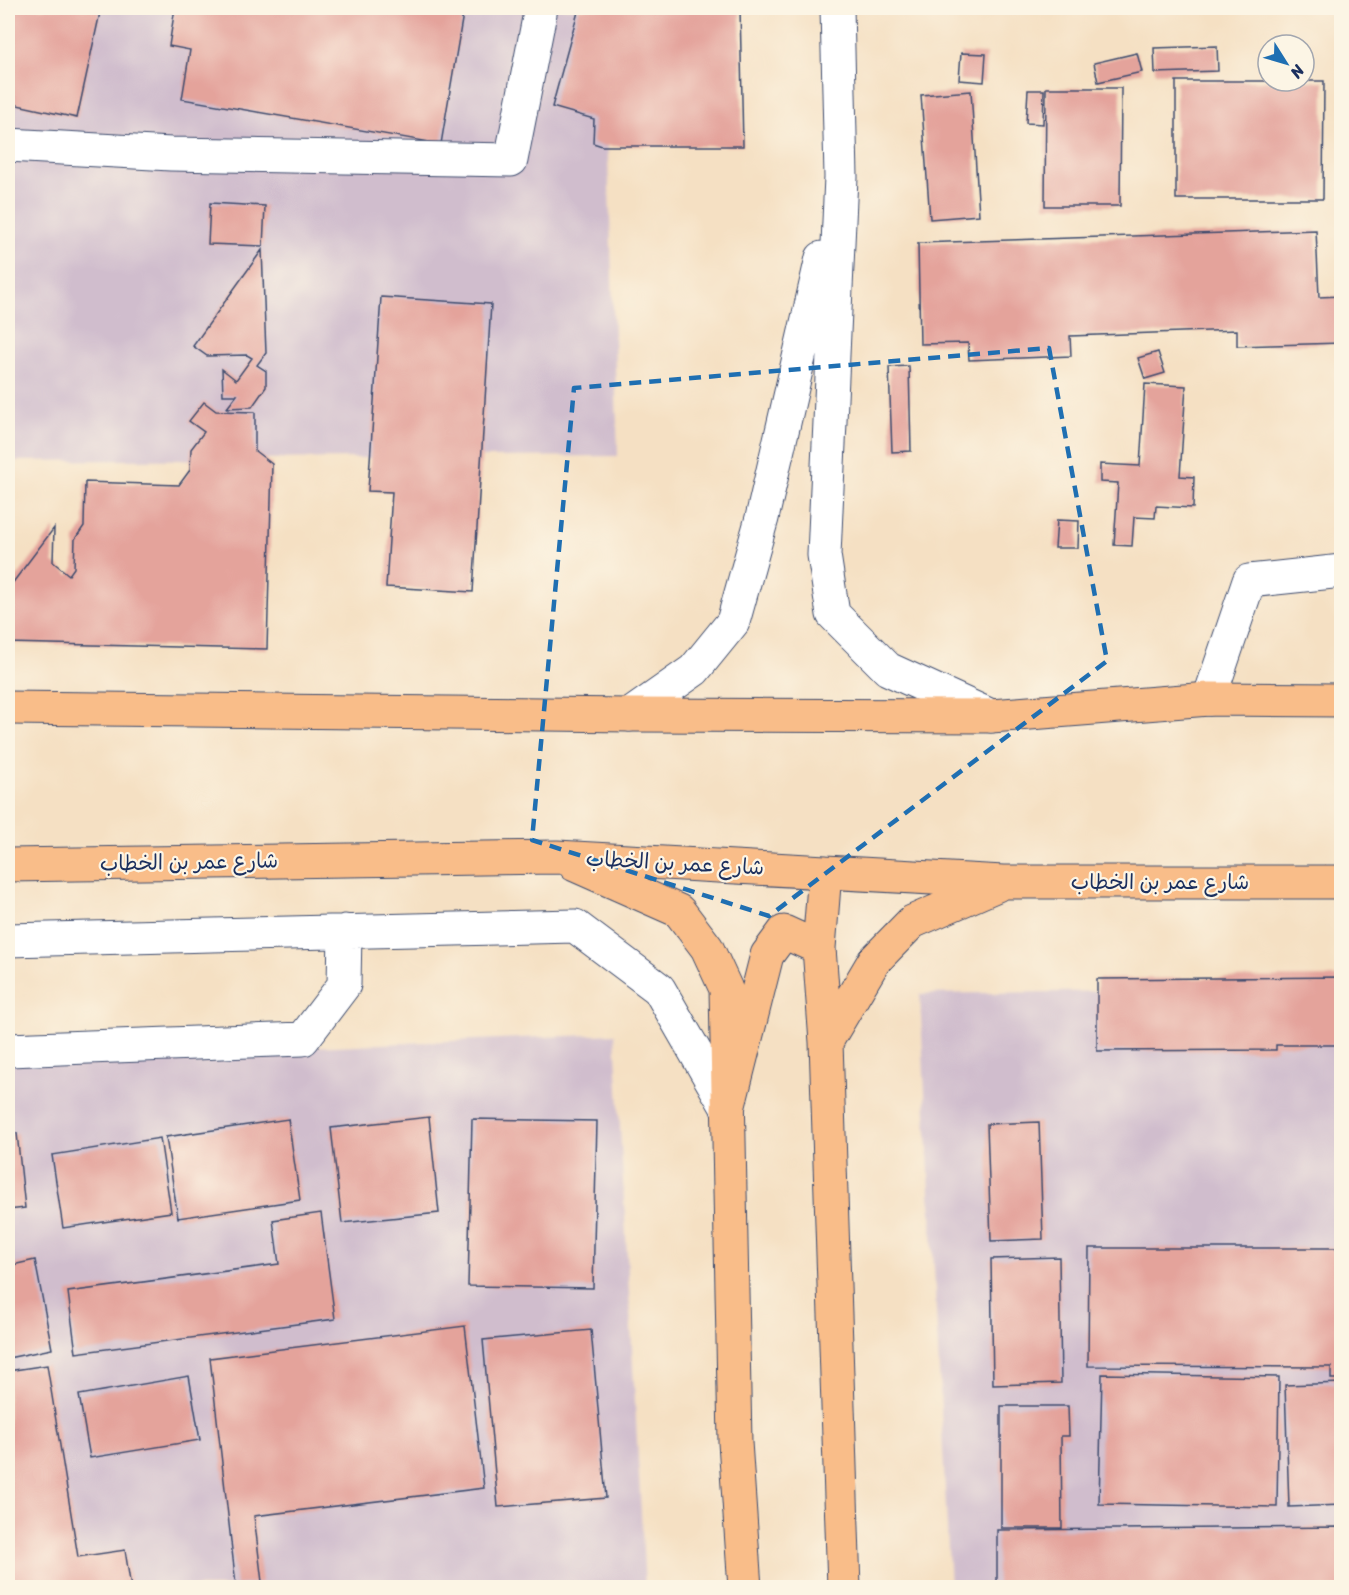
<svg xmlns="http://www.w3.org/2000/svg" width="1349" height="1595" font-family="Sriracha,'Playpen Sans Arabic',sans-serif">
<style>
.industrial{fill:#d0bdcd}
.building{fill:#e4a39b}
.lines{fill:none;stroke-linecap:round;stroke-linejoin:round}
.minor-casing{stroke:#3c4a6d;stroke-width:35}
.major-casing{stroke:#3c4a6d;stroke-width:35}
.minor{stroke:#fff;stroke-width:33}
.major{stroke:#f9bd89;stroke-width:33}
.marked{fill:none;stroke:#1f6fb2;stroke-width:4.5;stroke-dasharray:12 8;stroke-linejoin:round}
.labels{text-anchor:middle;dominant-baseline:central;stroke-width:4.5;stroke-linejoin:round;paint-order:stroke}
.street-label{font-size:21px;fill:#1b2f5e;stroke:#fcf5e5}
</style>
<rect width="100%" height="100%" fill="#fcf5e5"/>
<filter id="ink" filterUnits="userSpaceOnUse"><feTurbulence type="fractalNoise" baseFrequency=".0167" numOctaves="2"/><feDisplacementMap in="SourceGraphic" scale="12" xChannelSelector="R" yChannelSelector="G"/><feConvolveMatrix kernelMatrix="1 2 1 2 8 2 1 2 1" color-interpolation-filters="sRGB"/></filter>
<filter id="wash" filterUnits="userSpaceOnUse"><feTurbulence type="fractalNoise" baseFrequency=".008" numOctaves="4" result="noise"/><feDisplacementMap in="SourceGraphic" scale="24" xChannelSelector="R" yChannelSelector="G"/><feGaussianBlur stdDeviation="1.35" result="paint"/><feColorMatrix in="noise" values="0 0 0 0 0 0 0 0 0 0 0 0 0 0 0 0 0 1.4 0 .05"/><feComposite in="paint" operator="in"/></filter>
<g filter="url(#wash)">
<rect width="100%" height="100%" fill="#f5e0c3"/>
<!-- industrial -->
<path class="industrial" d="M8,8H603L618,456L8,461Z
M1341,988V1587H950L920,994Z
M615,1034L645,1587H8V1060Z"/>
<g id="blocks">
<!-- building -->
<path class="building" d="M8,8H101L77,118L8,103Z
M175,8H464L441,144L182,99L190,50L169,46Z
M579,8H740L743,146H602L593,143L594,119L552,107Z
M1217,46L1218,71L1155,73L1154,48Z
M961,53L986,54L984,82L959,80Z
M1137,53L1142,72L1098,82L1094,63Z
M1176,81H1324L1323,199H1176Z
M1046,88H1121L1120,206H1045Z
M1028,90H1044L1043,124L1026,123Z
M971,91L979,215L930,219L921,95Z
M210,203L265,206L263,246L208,244Z
M1316,230L1319,297L1342,296V343L1237,346V330L1070,336L1071,356L969,360L968,343L920,344L918,243Z
M262,250L266,353L257,365L266,371V387L252,407L227,408L237,395H223L222,369L236,380L252,358L247,355L207,356L193,346Z
M381,297L491,304L473,592L386,587L392,492L368,491Z
M1158,352L1165,373L1145,379L1138,358Z
M909,366L911,451L892,452L889,367Z
M1145,384L1186,386L1180,476L1194,477L1193,508L1156,506L1155,518L1134,517L1132,546L1114,545L1118,483L1100,482V464L1140,466Z
M204,402L216,411L255,412V451L272,464L267,649L8,643V589L54,528L53,562L69,575L74,568L75,539L84,526L85,482L179,485L190,470L191,449L204,432L189,421Z
M1057,520L1079,521L1078,548H1055Z
M1342,977V1045H1276V1050L1097,1051V979Z
M429,1117L439,1213L342,1223L331,1128Z
M288,1119L300,1200L178,1218L166,1137Z
M472,1119L597,1121L593,1288L468,1286Z
M1039,1122L1043,1239L991,1241L987,1124Z
M17,1133L25,1208L8,1210V1135Z
M160,1138L171,1212L63,1228L52,1155Z
M321,1213L335,1319L76,1353L68,1292L279,1264L273,1220Z
M1089,1248H1342V1379H1331V1367L1088,1366Z
M1059,1257L1061,1383L993,1385L991,1259Z
M35,1260L52,1349L8,1358V1266Z
M465,1326L484,1488L254,1516L262,1582L236,1585L210,1358Z
M591,1330L606,1498L498,1507L483,1340Z
M47,1365L78,1557L125,1550L131,1588H8V1371Z
M1102,1374L1279,1377L1277,1507L1099,1504Z
M189,1376L200,1440L90,1458L79,1395Z
M1342,1383V1505L1289,1507L1285,1385Z
M1001,1406H1068L1069,1436H1061L1062,1528H1001Z
M1342,1527V1588H997V1530Z"/>
</g>
</g>
<g filter="url(#ink)">
<use href="#blocks" fill-opacity="0" stroke="#3c4a6d" stroke-width="1.5"/>
<g class="lines">
<!-- minor casing -->
<g class="minor-casing">
<path id="minor" d="M837,8L841,177L824,555L833,614L888,669L991,716
M8,145L171,154L511,160L541,8
M1209,699L1249,581L1342,571
M630,715L694,670L733,622L762,518L822,258
M8,940L575,926L659,989L728,1109
M8,1050L303,1039L344,985L345,931"/>
</g>
<!-- major casing -->
<g class="major-casing">
<path id="major" d="M8,708L630,715L991,716L1209,699L1342,700
M8,865L557,857L1003,882H1342
M575,865L679,911L707,948L726,989L735,1442L745,1588
M819,948L825,872
M826,1042L874,961L912,922L997,885
M728,1109L767,955L784,932L819,948L826,1042L844,1588"/>
</g>
<!-- minor -->
<use href="#minor" class="minor"/>
<!-- major -->
<use href="#major" class="major"/>
</g>
</g>
<!-- marked area -->
<path class="marked" d="M1049,348L1107,661L769,916L532,840L574,388Z"/>
<g class="labels">
<!-- street labels -->
<g class="street-label">
<text transform="translate(189 862) rotate(-1)">شارع عمر بن الخطاب</text>
<text transform="translate(675 863) rotate(3)">شارع عمر بن الخطاب</text>
<text x="1160" y="882">شارع عمر بن الخطاب</text>
</g>
</g>
<!-- margin -->
<rect width="1349" height="1595" fill="none" stroke="#fcf5e5" stroke-width="30"/>
<!-- north arrow -->
<g transform="translate(1286 63) rotate(127)"><circle r="28" fill="#fcf5e5" stroke="#a2a6af" stroke-width="1.5"/>
<path d="M0-4.5L10 22L0 15L-10 22Z" fill="#1f6fb2"/>
<text y="-9" font-size="16" font-weight="bold" text-anchor="middle" fill="#1b2f5e">N</text>
</g>
</svg>
